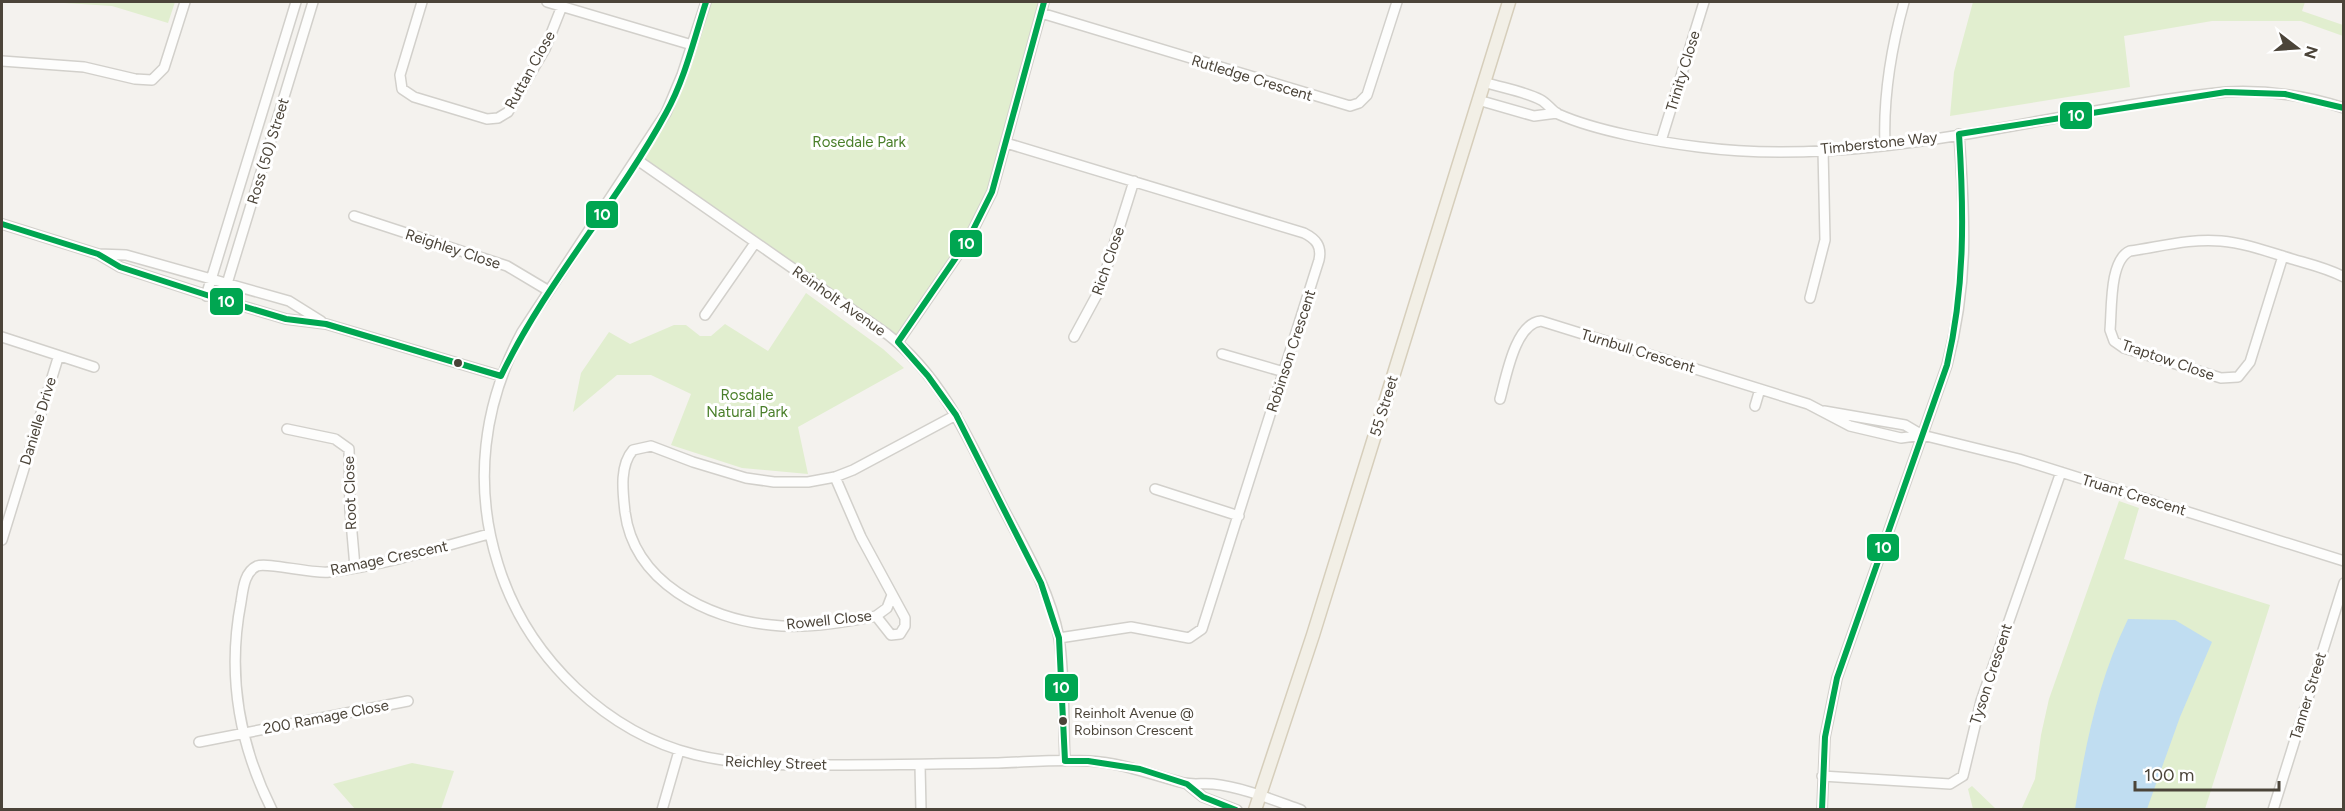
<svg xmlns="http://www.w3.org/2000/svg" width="2345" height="811" font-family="Figtree,sans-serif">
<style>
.green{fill:#e1eecf}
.water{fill:#c0ddf1}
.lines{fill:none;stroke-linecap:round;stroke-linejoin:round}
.minor-casing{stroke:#d2d0cb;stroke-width:12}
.major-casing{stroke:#d6cebb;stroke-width:15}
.minor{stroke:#fdfdfc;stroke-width:9}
.major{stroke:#f2efe6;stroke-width:12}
.bus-1-casing{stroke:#fff;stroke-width:10}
.bus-1{stroke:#00a651;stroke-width:6}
.bus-dot{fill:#4b4439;stroke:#fff;stroke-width:2}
.labels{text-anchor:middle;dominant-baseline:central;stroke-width:6;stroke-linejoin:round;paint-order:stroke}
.bus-label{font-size:14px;fill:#4b4439;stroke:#fff;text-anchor:start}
.street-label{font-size:15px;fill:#4b4439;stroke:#fff}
.park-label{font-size:15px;fill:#4a7f2a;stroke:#fff}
.line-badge{stroke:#fff;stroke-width:2}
.badge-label{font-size:16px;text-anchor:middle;font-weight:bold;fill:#fff}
</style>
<rect width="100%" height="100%" fill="#f4f2ee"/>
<!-- green -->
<path class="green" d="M48,2H175L168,23L112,6Z
M706,2H1044L984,209L898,342L636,159L666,113Z
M1973,2H2305L2302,11L2343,25V36L2301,21H2212L2124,36L2130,87L1950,116L1954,72Z
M806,293L883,349L904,368L798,427L808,474L742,468L671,445L691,394L651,375H617L573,412L581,373L609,332L630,344L674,325H686L700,336H711L725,324L768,351Z
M2119,501L2139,508L2124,559L2270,605L2205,809L2021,810L2035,779L2041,735L2049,699Z
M412,763L454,771L441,809H355L333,784Z
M1972,786L1996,809H1973L1968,789Z"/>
<!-- water -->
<path class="water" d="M2128,619L2175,620L2212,642L2180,717L2147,809H2075C2086,742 2098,681 2128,619Z"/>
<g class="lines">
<!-- minor casing -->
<g class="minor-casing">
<path id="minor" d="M422,2L400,75L402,89L414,97L487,119L498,118L508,112L545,49L562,6
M547,2L692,45
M706,2L682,75L666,113L522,332C483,404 473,485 498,564C513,613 539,653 576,688C655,762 729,766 832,765C887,765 942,764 998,763C1028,762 1059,759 1090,761C1123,763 1152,775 1184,783C1194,785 1203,783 1213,784C1242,787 1273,800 1301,810
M1041,13L1350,106L1359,103L1367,95L1397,2
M2,61L84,67L135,79L152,80L164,68L185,2
M1484,82C1502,88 1524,91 1541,100C1547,103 1552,111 1558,114C1596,131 1658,142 1699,147C1876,170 2052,109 2226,92C2266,90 2305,95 2344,108
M1478,100L1534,116L1557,113
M1661,141L1704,2
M1006,143L1304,233C1316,239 1322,246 1319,260L1202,629L1189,638L1131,627L1059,638
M1885,145C1883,96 1891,49 1904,2
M636,159L887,334C944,378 972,446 1003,508C1025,549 1050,591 1059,638C1065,678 1063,721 1065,761
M354,216L507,266L549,291
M2,224L98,254L126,255L289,301L321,321
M98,254L120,267L222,300L286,319L326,324L501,376
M2283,256L2250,362L2238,377L2221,378L2124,348L2114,341L2110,330C2112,310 2109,260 2130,251C2159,247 2191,238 2221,241C2245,243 2269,252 2292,259C2309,264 2327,268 2344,277
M206,296L296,2
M1810,298L1825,240L1823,149
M222,300L313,2
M705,315L755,243
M2,337L94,367
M1074,337L1100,289L1134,181
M898,342L968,240L992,192L1044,2
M1222,354L1284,372
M1500,399C1506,378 1515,323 1541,321L1808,404L1850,426L1901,438L1922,435
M1755,406L1760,389
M1824,411L1905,425L1922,435L2019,459L2344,561
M287,429L335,439L349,449L350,510L355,567
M835,477L861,537L905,618V626L900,634L891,635L876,616
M1155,489L1239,516
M2,540L58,358
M892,595L887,608L876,616C843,623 804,629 771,625C707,619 634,582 625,512C623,493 619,466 633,450L651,446L693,462L746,478L774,482H808L835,477L853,470L956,415
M199,742L408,701
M920,765L921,810
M1822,776L1950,784L1963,776L1981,701L2061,472
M1187,784L1203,797L1237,810
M272,810C239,744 227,674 241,602C243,590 244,572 257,566C267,562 312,574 329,572C383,566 437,548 489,534
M662,810L679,751
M1822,810L1825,737L1837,678L1947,365C1969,281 1965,219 1959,134
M2273,810L2344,583"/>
</g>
<!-- major casing -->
<g class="major-casing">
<path id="major" d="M1255,810L1313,635L1509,2"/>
</g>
<!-- minor -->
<use href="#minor" class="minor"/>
<!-- major -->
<use href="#major" class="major"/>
<!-- bus-1 casing -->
<g class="bus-1-casing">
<path id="bus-1" d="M1044,2L992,192L968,240L898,342L928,376L956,415L1041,583L1059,638L1065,761H1088L1140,769L1187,784L1203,797L1236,810
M2,224L98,254L120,267L222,300L286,319L326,324L501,376C546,282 616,205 666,113C685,79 694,39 706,2
M1822,810L1825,737L1837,678L1947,365C1965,288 1964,213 1959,134L2226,92L2285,94L2344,108"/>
</g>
<!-- bus-1 -->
<use href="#bus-1" class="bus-1"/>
</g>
<!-- markers -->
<g class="bus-dot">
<circle cx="458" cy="363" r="5"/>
<circle cx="1063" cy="721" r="5"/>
</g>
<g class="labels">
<!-- bus labels -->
<g class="bus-label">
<text x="1074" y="713">Reinholt Avenue @<tspan x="1074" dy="17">Robinson Crescent</tspan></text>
</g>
<!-- street labels -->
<g class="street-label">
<text transform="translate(530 70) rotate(-61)">Ruttan Close</text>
<text transform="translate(1683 71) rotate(-73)">Trinity Close</text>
<text transform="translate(1252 78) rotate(17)">Rutledge Crescent</text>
<text transform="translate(1879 143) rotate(-6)">Timberstone Way</text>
<text transform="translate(268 151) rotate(-73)">Ross (50) Street</text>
<text transform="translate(453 249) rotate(18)">Reighley Close</text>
<text transform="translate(1108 261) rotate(-71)">Rich Close</text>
<text transform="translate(839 301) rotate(35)">Reinholt Avenue</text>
<text transform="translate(1291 351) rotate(-72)">Robinson Crescent</text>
<text transform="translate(1638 351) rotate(17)">Turnbull Crescent</text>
<text transform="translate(2168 360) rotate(19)">Traptow Close</text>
<text transform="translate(1384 406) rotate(-73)">55 Street</text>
<text transform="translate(38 421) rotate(-73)">Danielle Drive</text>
<text transform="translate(350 493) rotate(-92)">Root Close</text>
<text transform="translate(2134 495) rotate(17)">Truant Crescent</text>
<text transform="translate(389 558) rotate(-12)">Ramage Crescent</text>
<text transform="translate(829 620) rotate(-6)">Rowell Close</text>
<text transform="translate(1991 674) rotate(-72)">Tyson Crescent</text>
<text transform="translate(2308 696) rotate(-73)">Tanner Street</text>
<text transform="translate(326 717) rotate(-11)">200 Ramage Close</text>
<text transform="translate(776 763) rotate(2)">Reichley Street</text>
</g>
<!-- park labels -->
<g class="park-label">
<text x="859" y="142">Rosedale Park</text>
<text x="747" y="395">Rosdale<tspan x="747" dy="17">Natural Park</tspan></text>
</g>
</g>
<g class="line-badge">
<rect x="2059" y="101" width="34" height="29" rx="6" fill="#00a651"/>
<rect x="585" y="200" width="34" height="29" rx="6" fill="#00a651"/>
<rect x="949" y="229" width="34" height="29" rx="6" fill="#00a651"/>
<rect x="209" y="287" width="35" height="29" rx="6" fill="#00a651"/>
<rect x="1866" y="533" width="34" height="29" rx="6" fill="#00a651"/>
<rect x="1044" y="673" width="35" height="29" rx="6" fill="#00a651"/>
</g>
<g class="badge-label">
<text x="2076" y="121">10</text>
<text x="602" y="220">10</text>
<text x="966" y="249">10</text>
<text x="226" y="307">10</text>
<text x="1883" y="553">10</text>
<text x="1061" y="693">10</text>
</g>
<!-- border -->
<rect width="2345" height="811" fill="none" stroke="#4b4439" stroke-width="6"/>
<!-- north arrow -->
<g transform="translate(2297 48) rotate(107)" stroke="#ffffff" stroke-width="4.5" paint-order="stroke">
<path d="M0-4.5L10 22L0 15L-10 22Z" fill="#4b4439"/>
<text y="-9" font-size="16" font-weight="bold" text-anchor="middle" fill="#4b4439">N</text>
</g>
<!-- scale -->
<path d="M2135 781v9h144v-9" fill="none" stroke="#4b4439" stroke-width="3"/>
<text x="2144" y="781" font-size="18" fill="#4b4439" stroke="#ffffff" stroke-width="4.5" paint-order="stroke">100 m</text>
</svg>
